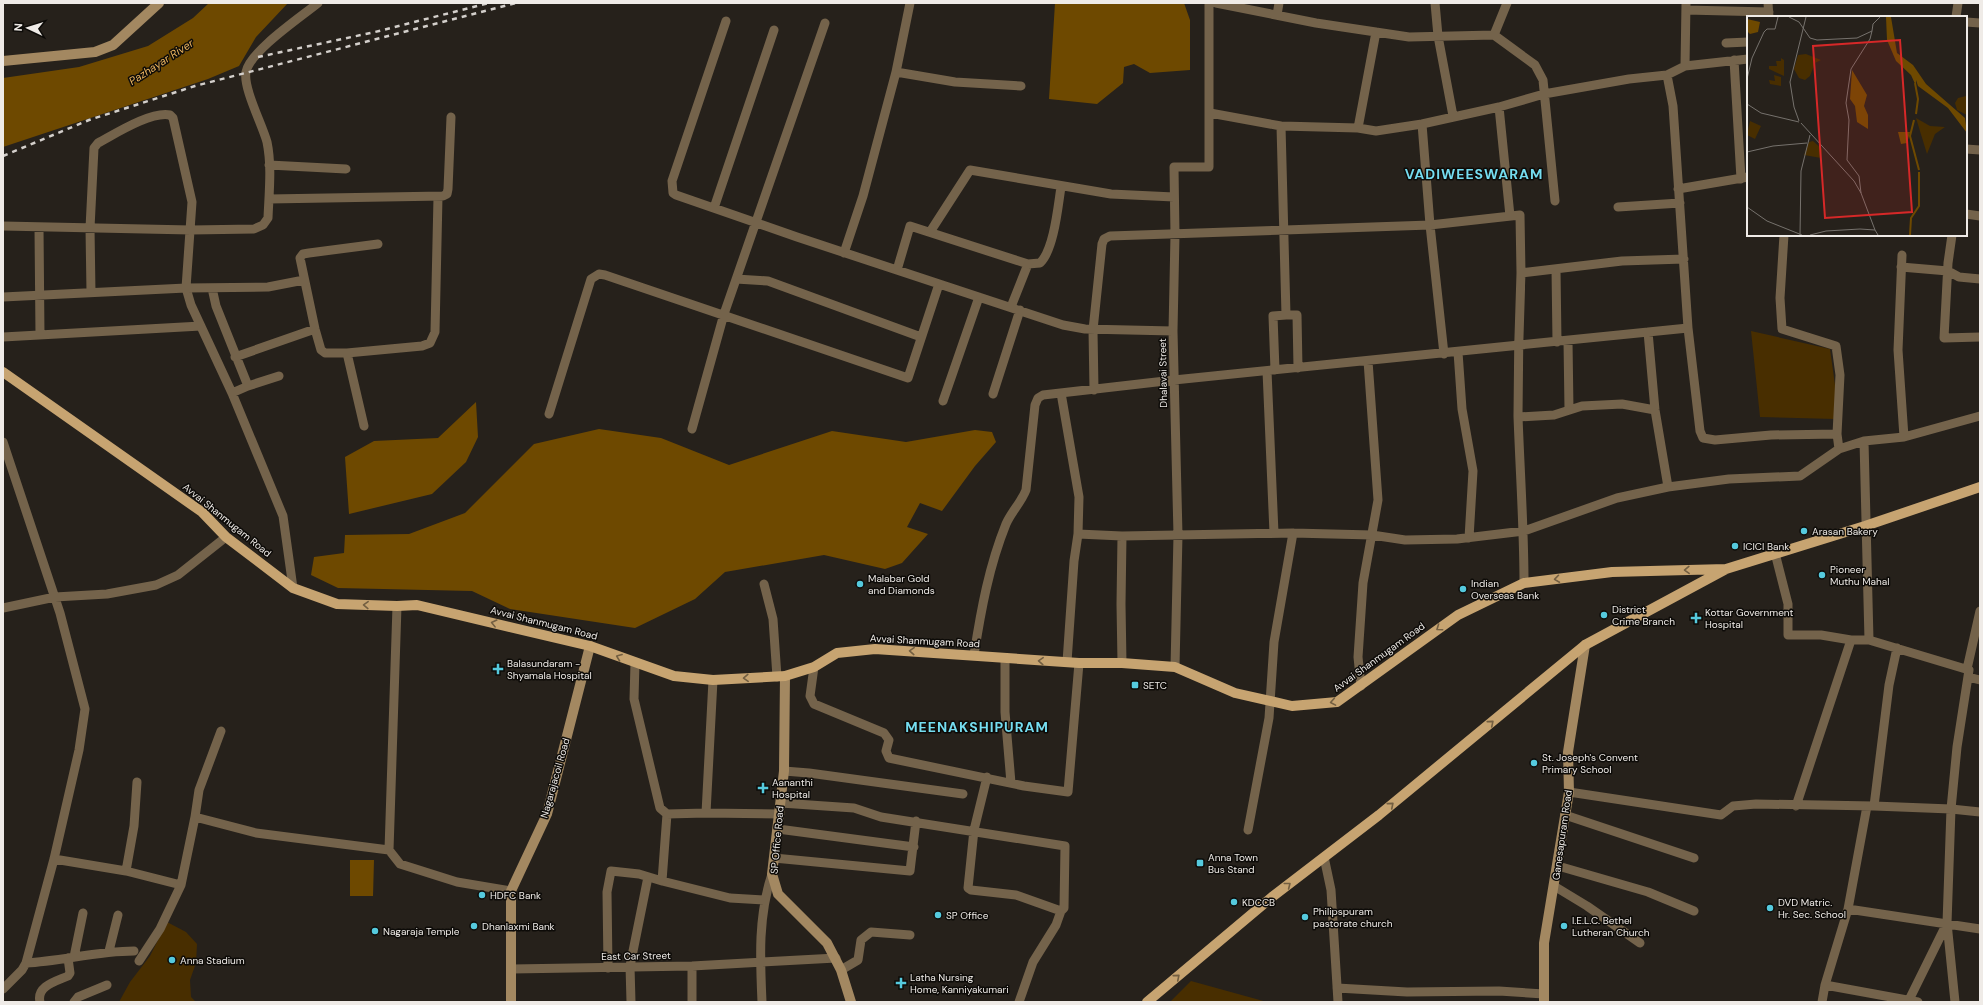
<svg xmlns="http://www.w3.org/2000/svg" width="1983" height="1005" font-family="'DM Sans',sans-serif">
<style>
.green{fill:#482e00}
.water{fill:#6e4900}
.lines{fill:none;stroke-linecap:round;stroke-linejoin:round}
.street{stroke:#74634b;stroke-width:9}
.secondary{stroke:#a38861;stroke-width:10}
.primary{stroke:#c7a471;stroke-width:10}
.rail{stroke:#d3cfcb;stroke-width:2.5;stroke-dasharray:5 5;stroke-linecap:butt}
.oneway{stroke:#735f42}
.poi-dot{fill:#55cade;stroke:#0d0b08;stroke-width:1.5}
.labels{text-anchor:middle;dominant-baseline:central;stroke-width:3;stroke-linejoin:round;paint-order:stroke}
.street-label{font-size:10px;fill:#efebe7;stroke:#0d0b08}
.poi-label{font-size:10px;fill:#efebe7;stroke:#0d0b08;text-anchor:start}
.water-label{font-size:11px;font-style:italic;fill:#efb760;stroke:#0d0b08}
.district-label{font-size:14px;font-weight:bold;letter-spacing:1px;fill:#75ddf0;stroke:#0d0b08}
.inset-river{fill:none;stroke:#6e4900;stroke-width:2}
.inset-road{fill:none;stroke:#76726d;stroke-width:1}
.view{fill:#d62828;fill-opacity:0.15;stroke:#d62828;stroke-width:2}
.inset-edge{fill:none;stroke:#efebe7;stroke-width:2}
</style>
<rect width="100%" height="100%" fill="#26211b"/>
<!-- green -->
<path class="green" d="M1751,331L1830,349L1835,385V419L1760,417Z
M167,922L186,932L197,944L196,963L190,980L191,997L196,1002H119L130,982L150,956Z
M1191,981L1267,1002H1170Z"/>
<!-- water -->
<path class="water" d="M209,3H288L256,37L239,66L208,79L3,147V78L79,67L148,46L193,18Z
M1055,3H1184L1190,20V70L1150,73L1134,64L1124,67L1123,83L1097,104L1049,99Z
M476,402L478,437L466,462L432,494L349,514L345,457L374,441L438,438Z
M599,429L661,438L729,465L832,431L906,442L975,430L992,432L996,442L975,466L942,511L920,503L907,527L928,534L902,563L885,569L824,555L725,572L695,599L635,628L510,609L472,591L338,588L311,575L314,557L344,553L345,535L409,534L465,513L534,444Z
M350,860H374L373,896H350Z"/>
<g class="lines">
<!-- street -->
<path class="street" d="M1216,3L1316,23L1409,37L1494,35
M1435,3L1438,36L1453,116
M1507,3L1494,35L1535,65L1543,80L1555,201
M1768,3L1769,17
M1686,10L1769,12
M1277,15L1279,3
M1956,17L1958,3
M726,21L672,181L673,193L676,195L797,237L1063,325L1085,329L1173,331
M1966,22L1980,23
M1726,43L1748,42
M1734,60L1741,179
M1685,66L1686,3
M896,72L955,82L1021,86
M1667,75L1685,66L1748,59
M1499,107L1510,216
M1422,124L1430,225L1444,354
M1358,128L1376,32
M1966,149L1980,150
M269,165L346,169
M1678,189L1748,177
M269,199L443,196L447,194L448,189L451,117
M1618,207L1680,203
M714,208L774,30
M1966,214L1980,216
M3,226L191,230L254,229L263,225L268,218C269,193 272,166 267,142C262,124 243,88 246,72C250,51 301,17 318,3
M39,228L40,335
M930,232L970,170L1111,194L1174,197
M1784,235L1780,298L1782,329L1836,346L1840,375L1837,434L1839,449
M1952,235L1948,263L1944,338L1980,337
M378,244L309,253L303,254L300,258L315,329L321,350L325,353H347L422,346L430,343L435,332L438,197
M844,253L863,196L896,72L910,3
M1902,255L1898,350L1904,437
M1901,267L1948,271L1959,277L1980,279
M1556,269L1557,342
M897,270L910,226L1028,264L1040,263C1054,250 1058,206 1061,187
M1521,273C1519,321 1518,368 1518,416C1520,472 1524,528 1524,583
M736,279L768,281L921,337
M212,288L216,306L248,386L232,393
M91,292L90,228L94,148L98,143C115,134 151,111 170,115L173,118L192,202L186,288L191,305L232,393L283,516L293,588
M3,297L186,288L268,287L304,280
M1011,307L1028,264
M1286,315H1297L1298,368
M1688,328L1700,431L1703,438L1715,440L1771,435L1837,434
M1648,332L1655,410L1668,487
M3,337L201,326
M1568,341L1569,410
M1458,352L1462,409L1473,471L1469,538
M347,353L364,426
M235,357L315,329
M1275,370L1273,316L1286,315L1281,126
M1267,371L1274,533
M248,386L279,376
M1094,390L1093,330L1102,244L1104,239L1110,236L1430,225L1520,215L1521,273L1622,261L1684,259
M1061,393L1079,497L1078,534L1074,561L1067,662
M993,394L1020,310
M943,401L979,297
M549,414L591,279L599,274L605,275L908,378L939,284
M1518,417L1554,415L1582,406L1622,404L1655,410
M692,429L724,314L825,23
M3,442L60,613L85,709L79,750L54,859L26,963L22,970L3,989
M1078,534L1122,536L1293,533L1372,535L1405,540L1457,539L1524,531L1617,498L1668,487L1729,479L1800,476L1839,449L1864,441L1904,437L1980,416
M1775,553L1788,604V635H1821L1851,640
M764,584L773,619L777,677
M397,606L389,850L400,864L457,882L511,891
M3,608L55,597L107,594L156,585L178,575L226,537
M1869,640L1969,670L1957,747L1951,809L1947,923L1955,1002
M974,655C981,610 989,566 1006,524C1011,512 1021,503 1026,490L1035,405L1038,398L1043,395L1174,380L1688,328L1673,106L1667,75L1629,79L1544,94L1499,107L1422,124L1376,131L1358,128L1281,126L1210,113
M1005,659V712L1011,783
M635,663L634,699L660,808L667,814L706,813L780,814
M1122,663L1121,604L1122,536
M814,667L810,696L814,704L884,733L889,740L886,751L889,758L1024,786L1068,792L1079,663
M1175,667L1178,535L1173,331L1175,235L1174,167H1209V3
M1967,669L1980,611
M1968,677L1980,680
M1361,686L1358,657L1363,583L1378,500L1368,361
M784,771L809,773L963,794
M1569,792L1721,815L1733,806L1756,804L1874,806L1951,809L1980,812
M781,803L854,808L881,817L1065,846L1064,908L1061,911L1016,895L971,890L968,888L974,830L987,777
M1796,806L1851,640H1869L1864,441
M1874,806L1889,685L1897,648
M706,813L713,680
M1565,815L1694,858
M195,817L199,790L221,731
M778,829L914,847
M1248,830L1269,718L1274,642L1293,533
M1324,857L1331,890L1338,1002
M774,858L910,871L916,821
M54,859L126,871L181,885
M1558,866L1648,892L1694,911
M126,871L134,826L137,782
M662,881L730,898L765,900
M1554,886L1587,906L1640,943
M1848,909L1980,929
M109,951L118,915
M74,957L83,913
M139,961L160,929L181,885L195,817L256,833L389,850
M26,963C62,961 97,951 134,951
M608,968L607,892L611,871L639,874L662,881L667,814
M512,969L692,966L836,958
M841,970L858,960L861,940L871,932L910,935
M1825,985L1918,1002
M1337,988L1407,992L1499,991L1544,994
M40,1002C36,986 57,981 68,976L70,973L68,958
M74,1002L78,997L107,985
M631,1002L630,966L648,877
M692,1002V966
M762,1002C760,958 758,916 772,874
M1019,1002L1033,962L1056,925L1061,911
M1822,1002L1825,985L1848,909L1867,806
M1908,1002L1947,923"/>
<!-- secondary -->
<path class="secondary" d="M3,61L95,52L113,45L159,3
M785,676L784,771L772,874L778,894L827,943L841,970L851,1002
M511,1002V891L547,814L590,646
M1544,1002V943L1569,792L1568,752L1585,645"/>
<!-- primary -->
<path class="primary" d="M3,372L202,512L226,537L293,588L337,604L397,606L417,605L590,646L674,676L713,680L785,676L814,667L837,653L875,649L1079,663H1122L1175,667L1235,693L1292,706L1337,702L1458,615L1524,583L1612,572L1726,569
M1147,1002L1272,897L1379,815L1585,645L1726,569L1865,526L1980,487"/>
<!-- rail -->
<path class="rail" d="M258,57L375,32L489,3
M3,156L89,120L195,86L516,3"/>
</g>
<!-- one-way arrows -->
<defs><path id="oneway-chevron" d="M-2-3.5L2.5 0L-2 3.5" fill="none" stroke-width="1.6" stroke-linecap="round" stroke-linejoin="round"/></defs>
<g class="oneway">
<use href="#oneway-chevron" transform="translate(1687 570) rotate(178)"/>
<use href="#oneway-chevron" transform="translate(1557 579) rotate(172)"/>
<use href="#oneway-chevron" transform="translate(366 605) rotate(-178)"/>
<use href="#oneway-chevron" transform="translate(494 623) rotate(-166)"/>
<use href="#oneway-chevron" transform="translate(1439 628) rotate(145)"/>
<use href="#oneway-chevron" transform="translate(912 651) rotate(-177)"/>
<use href="#oneway-chevron" transform="translate(619 657) rotate(-159)"/>
<use href="#oneway-chevron" transform="translate(1041 661) rotate(-177)"/>
<use href="#oneway-chevron" transform="translate(746 678) rotate(177)"/>
<use href="#oneway-chevron" transform="translate(1333 702) rotate(170)"/>
<use href="#oneway-chevron" transform="translate(1491 723) rotate(-40)"/>
<use href="#oneway-chevron" transform="translate(1391 805) rotate(-40)"/>
<use href="#oneway-chevron" transform="translate(1288 885) rotate(-38)"/>
<use href="#oneway-chevron" transform="translate(1177 977) rotate(-40)"/>
</g>
<!-- markers -->
<g class="poi-dot">
<circle cx="1804" cy="531" r="4"/>
<circle cx="1735" cy="546" r="4"/>
<circle cx="1822" cy="575" r="4"/>
<circle cx="860" cy="584" r="4"/>
<circle cx="1463" cy="589" r="4"/>
<circle cx="1604" cy="615" r="4"/>
<path d="M1694 612h4v4h4v4h-4v4h-4v-4h-4v-4h4z"/>
<path d="M496 663h4v4h4v4h-4v4h-4v-4h-4v-4h4z"/>
<rect x="1131" y="681" width="8" height="8" rx="2"/>
<circle cx="1534" cy="763" r="4"/>
<path d="M761 782h4v4h4v4h-4v4h-4v-4h-4v-4h4z"/>
<rect x="1196" y="859" width="8" height="8" rx="2"/>
<circle cx="482" cy="895" r="4"/>
<circle cx="1234" cy="902" r="4"/>
<circle cx="1770" cy="908" r="4"/>
<circle cx="938" cy="915" r="4"/>
<circle cx="1305" cy="917" r="4"/>
<circle cx="474" cy="926" r="4"/>
<circle cx="1564" cy="926" r="4"/>
<circle cx="375" cy="931" r="4"/>
<circle cx="172" cy="960" r="4"/>
<path d="M899 977h4v4h4v4h-4v4h-4v-4h-4v-4h4z"/>
</g>
<g class="labels">
<!-- street labels -->
<g class="street-label">
<text transform="translate(1163 373) rotate(-91)">Dhalavai Street</text>
<text transform="translate(227 520) rotate(39)">Avvai Shanmugam Road</text>
<text transform="translate(544 623) rotate(14)">Avvai Shanmugam Road</text>
<text transform="translate(925 641) rotate(3)">Avvai Shanmugam Road</text>
<text transform="translate(1379 657) rotate(-36)">Avvai Shanmugam Road</text>
<text transform="translate(555 778) rotate(-74)">Nagarajacoil Road</text>
<text transform="translate(1562 835) rotate(-82)">Ganesapuram Road</text>
<text transform="translate(777 840) rotate(-85)">SP Office Road</text>
<text transform="translate(636 956) rotate(-1)">East Car Street</text>
</g>
<!-- poi labels -->
<g class="poi-label">
<text x="1812" y="531">Arasan Bakery</text>
<text x="1743" y="546">ICICI Bank</text>
<text x="1830" y="569">Pioneer<tspan x="1830" dy="12">Muthu Mahal</tspan></text>
<text x="868" y="578">Malabar Gold<tspan x="868" dy="12">and Diamonds</tspan></text>
<text x="1471" y="583">Indian<tspan x="1471" dy="12">Overseas Bank</tspan></text>
<text x="1612" y="609">District<tspan x="1612" dy="12">Crime Branch</tspan></text>
<text x="1705" y="612">Kottar Government<tspan x="1705" dy="12">Hospital</tspan></text>
<text x="507" y="663">Balasundaram -<tspan x="507" dy="12">Shyamala Hospital</tspan></text>
<text x="1143" y="685">SETC</text>
<text x="1542" y="757">St. Joseph's Convent<tspan x="1542" dy="12">Primary School</tspan></text>
<text x="772" y="782">Aananthi<tspan x="772" dy="12">Hospital</tspan></text>
<text x="1208" y="857">Anna Town<tspan x="1208" dy="12">Bus Stand</tspan></text>
<text x="490" y="895">HDFC Bank</text>
<text x="1242" y="902">KDCCB</text>
<text x="1778" y="902">DVD Matric.<tspan x="1778" dy="12">Hr. Sec. School</tspan></text>
<text x="1313" y="911">Philipspuram<tspan x="1313" dy="12">pastorate church</tspan></text>
<text x="946" y="915">SP Office</text>
<text x="1572" y="920">I.E.L.C. Bethel<tspan x="1572" dy="12">Lutheran Church</tspan></text>
<text x="482" y="926">Dhanlaxmi Bank</text>
<text x="383" y="931">Nagaraja Temple</text>
<text x="180" y="960">Anna Stadium</text>
<text x="910" y="977">Latha Nursing<tspan x="910" dy="12">Home, Kanniyakumari</tspan></text>
</g>
<!-- water labels -->
<g class="water-label">
<text transform="translate(161 62) rotate(-33)">Pazhayar River</text>
</g>
<!-- district labels -->
<g class="district-label">
<text x="1474" y="174">VADIWEESWARAM</text>
<text x="977" y="727">MEENAKSHIPURAM</text>
</g>
</g>
<!-- overview -->
<g transform="translate(1747 16)">
<rect width="220" height="220" fill="#26211b"/>
<path d="M59,38L74,44L68,47L63,60L58,64L52,62L47,53L51,39ZM34,42L37,44V60L22,53V50H30L29,45H34ZM27,59L34,61V70L23,68L22,64L28,65ZM219,80L220,81V99L210,94L208,87L211,82ZM169,102L183,110L198,111L188,118L180,138ZM3,105L14,110L8,123L0,119ZM66,125L75,133L74,142L57,139L62,126Z" fill="#482e00"/>
<path d="M139,1H144L150,37L166,49L179,68L218,102L220,117L201,92L171,70L169,64V70L164,59L149,45L140,24ZM0,3L13,6L11,16L3,18L0,15ZM105,54L120,79L117,90L121,99V113L110,106L108,90L103,83ZM151,116H163L160,127L154,128Z" fill="#6e4900"/>
<path class="inset-river" d="M168,67L171,83L169,98M167,104L163,120L172,154M163,219L164,202L172,190V156"/>
<path class="inset-road" d="M42,1L52,6L63,22L70,24L110,22L125,15L126,8L133,1M0,63L5,42L17,16L20,13H28L31,1M0,88L14,97L52,106M52,105L47,91L43,66L59,1M54,107L107,165L114,177L128,214M0,136L26,130L60,127M114,177L112,160L100,144L102,104L99,87L104,53L123,23L125,15M0,191L20,205L55,219M53,219L54,155L63,119M63,219L79,215L113,213L128,214L131,219"/>
<path class="view" d="M153,24L165,196L78,202L66,30Z"/>
<rect width="220" height="220" class="inset-edge"/>
</g>
<!-- border -->
<rect width="1983" height="1005" fill="none" stroke="#efebe7" stroke-width="8"/>
<!-- north arrow -->
<g transform="translate(28 28) rotate(274)" stroke="#0d0b08" stroke-width="3" paint-order="stroke">
<path d="M0-3L7 15L0 10L-7 15Z" fill="#efebe7"/>
<text y="-6" font-size="11" font-weight="bold" text-anchor="middle" fill="#efebe7">N</text>
</g>
</svg>
